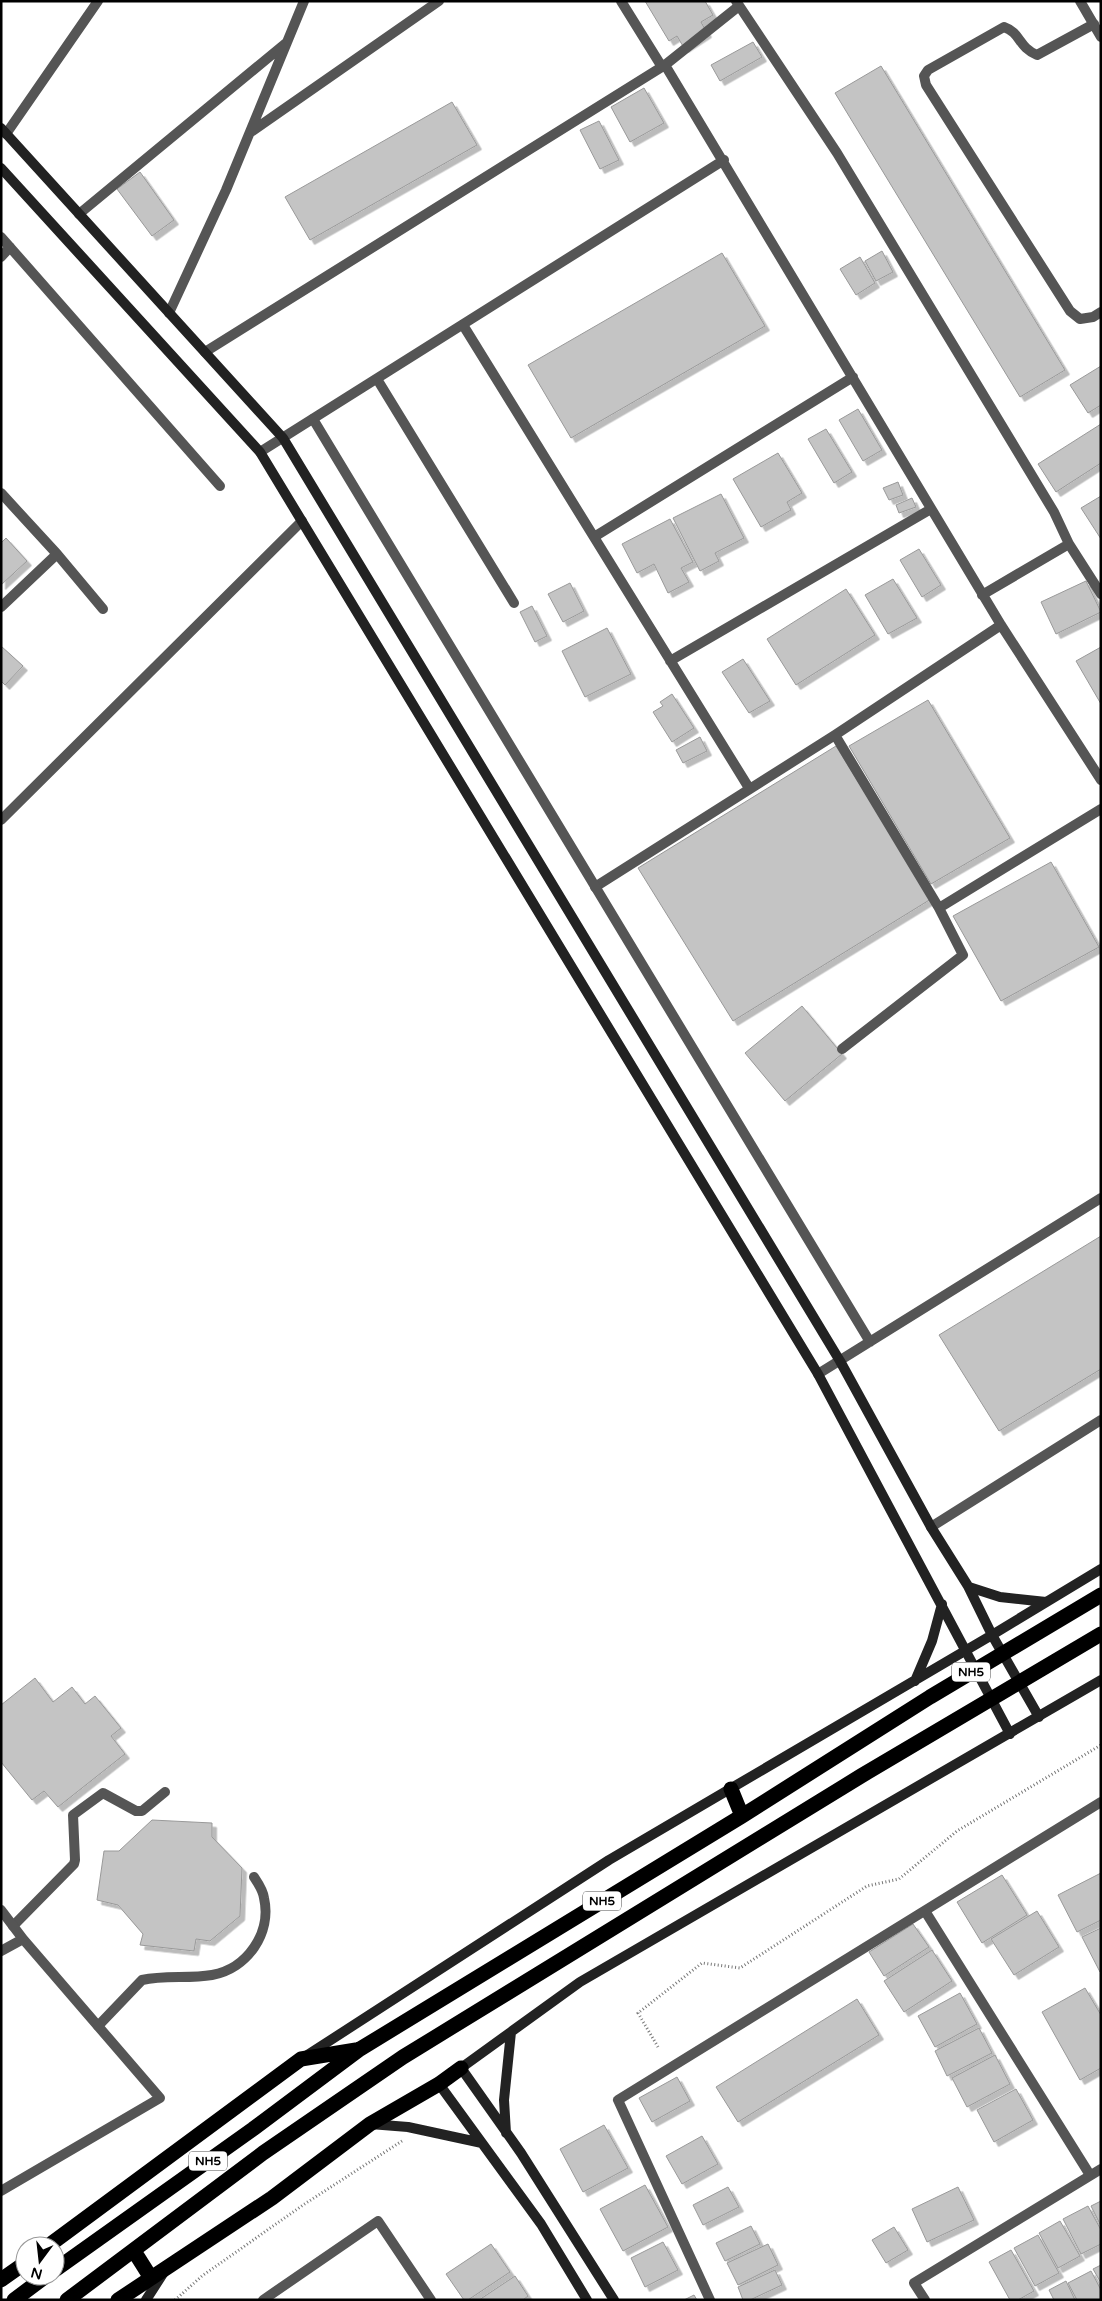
<svg xmlns="http://www.w3.org/2000/svg" width="1102" height="2301" font-family="'Varela Round',sans-serif">
<style>
.building{fill:#c4c4c4;stroke:#999;filter:url(#shadow)}
.lines{fill:none;stroke-linecap:round;stroke-linejoin:round}
.path{stroke:#777;stroke-width:3;stroke-dasharray:1 2.5;stroke-linecap:butt}
.lane{stroke:#555;stroke-width:10}
.street{stroke:#555;stroke-width:10}
.secondary{stroke:#222;stroke-width:10}
.highway{stroke:#000;stroke-width:15}
.labels{text-anchor:middle;dominant-baseline:central;stroke-width:4.5;stroke-linejoin:round;paint-order:stroke}
.shield{fill:#fff;stroke:#4c4c4c;stroke-width:1}
.shield-label{font-size:12px;font-weight:bold;fill:#000}
</style>
<defs>
<filter id="shadow"><feDropShadow dx="4.5" dy="4.5" stdDeviation="0" flood-color="#0004"/></filter>
</defs>
<rect width="100%" height="100%" fill="#fff"/>
<!-- building -->
<path class="building" d="M645,1H705L713,15L701,22L707,33L684,48L677,36L669,41Z
M753,42L762,57L720,81L711,65Z
M881,66L1065,370L1020,397L835,93Z
M644,88L664,123L630,142L611,107Z
M452,102L477,145L310,240L285,197Z
M599,121L619,160L600,169L580,130Z
M140,172L174,220L152,236L117,189Z
M882,251L893,272L876,281L865,261Z
M722,253L765,326L571,438L528,365Z
M860,257L875,283L856,295L840,269Z
M1101,366V405L1088,413L1070,385Z
M858,409L882,450L863,461L839,420Z
M1101,424V463L1056,492L1038,464Z
M826,429L852,472L834,483L808,439Z
M778,453L802,493L787,502L791,510L761,527L733,479Z
M898,482L903,495L889,500L883,488Z
M721,494L744,538L715,553L719,561L700,571L673,518Z
M1101,496V539L1081,508Z
M912,498L916,507L899,513L896,505Z
M670,519L693,562L681,568L689,582L668,593L654,564L637,573L622,544Z
M6,538L27,561L1,585V543Z
M919,549L941,585L922,597L900,560Z
M893,579L917,618L888,634L865,595Z
M1086,581L1101,612L1056,634L1041,602Z
M570,583L584,611L563,622L548,594Z
M846,589L875,635L796,685L767,639Z
M532,606L547,636L535,642L520,612Z
M607,628L631,674L585,697L562,651Z
M1,646L23,666L5,685L1,681Z
M1101,647V704L1076,661Z
M743,659L770,701L749,713L722,672Z
M672,694L694,728L672,742L653,712L663,706L660,702Z
M928,700L1010,838L931,884L849,746Z
M700,737L707,751L683,763L676,750Z
M836,746L931,899L733,1021L638,868Z
M1051,862L1099,947L1001,1001L953,916Z
M802,1006L842,1054L785,1101L745,1053Z
M1101,1236V1369L999,1431L939,1335Z
M35,1678L53,1702L72,1687L85,1704L95,1696L121,1728L111,1736L125,1754L58,1807L44,1791L32,1800L1,1762V1705Z
M152,1820L212,1823V1837L242,1868L240,1916L210,1941L196,1939L194,1951L140,1945L143,1934L118,1905L97,1900L104,1851H119Z
M1101,1873V1920L1077,1932L1058,1895Z
M1002,1875L1027,1915L982,1943L957,1902Z
M1037,1911L1059,1947L1014,1975L991,1939Z
M913,1924L929,1947L884,1976L869,1952Z
M1101,1928V1971L1100,1972L1082,1937Z
M932,1950L952,1981L904,2012L884,1981Z
M1085,1988L1101,2015V2068L1080,2080L1042,2012Z
M960,1993L977,2024L935,2047L918,2016Z
M857,1999L879,2035L738,2122L716,2087Z
M979,2028L992,2053L947,2076L935,2051Z
M995,2055L1010,2084L967,2107L952,2078Z
M677,2077L690,2101L652,2122L639,2098Z
M1016,2089L1033,2120L994,2142L977,2110Z
M604,2125L628,2168L583,2192L560,2149Z
M702,2136L718,2164L682,2184L666,2156Z
M645,2185L668,2227L623,2251L600,2209Z
M728,2187L739,2207L703,2225L693,2205Z
M958,2187L974,2220L927,2242L912,2209Z
M1101,2201V2226L1091,2206Z
M1088,2206L1101,2230V2244L1081,2254L1063,2219Z
M1060,2221L1080,2256L1058,2268L1039,2233Z
M751,2226L760,2244L725,2261L716,2243Z
M894,2227L908,2250L886,2263L872,2240Z
M1038,2235L1059,2273L1035,2286L1014,2248Z
M663,2242L678,2270L645,2287L631,2258Z
M491,2244L510,2272L468,2300H464L446,2274Z
M768,2244L778,2265L738,2285L727,2263Z
M1011,2250L1034,2291L1018,2300H1010L989,2262Z
M1101,2265V2283L1093,2269Z
M775,2270L782,2285L750,2300H743L738,2287Z
M1091,2271L1101,2290V2300H1077L1068,2283Z
M515,2276L528,2296L523,2300H479Z
M1066,2281L1075,2300H1054L1049,2290Z
M694,2295L697,2300H684Z"/>
<g class="lines">
<!-- path -->
<path class="path" d="M658,2047L638,2013L702,1963L740,1968L867,1886L899,1879L957,1831L1101,1745
M175,2300L202,2276L303,2205L402,2141"/>
<!-- lane -->
<path class="lane" d="M621,1L662,67
M736,1L837,153L1054,512L1069,544
M1094,24L1037,55C1018,47 1021,33 1004,27L928,70L924,76L926,85L1070,311L1080,319L1093,317L1101,312
M665,65L739,6
M463,325L749,788
M205,352L665,65L1001,625L1101,780
M377,379L514,603
M260,452L724,160
M594,537L853,377
M982,595L1069,544L1101,594
M670,661L931,509
M835,735L939,908L963,955L842,1049
M1,820L302,521
M595,887L835,735L1001,625
M939,908L1101,809
M931,1527L1101,1420
M13,1926L74,1864L75,1860L73,1815L103,1793L136,1811H142L165,1792
M98,2026L142,1980C165,1975 189,1979 212,1975C247,1969 272,1933 264,1898C263,1890 258,1883 254,1877"/>
<!-- street -->
<path class="street" d="M1080,1L1101,37
M251,132L439,1
M6,134L98,1
M79,214L286,43
M1,237L220,486
M1,257L10,247
M169,313L226,190L304,1
M313,419L870,1342
M1,493L57,554L103,609
M1,607L57,554
M818,1374L1101,1198
M1,1910L23,1939L160,2098L1,2191
M925,1911L1090,2175
M1,1951L23,1939
M263,2300L378,2221L431,2300
M710,2300L618,2100L1101,1802
M925,2300L914,2283L1101,2169"/>
<!-- secondary -->
<path class="secondary" d="M1,128L283,438L840,1361L931,1527L968,1586L992,1635L1039,1717
M1,168L260,452L818,1374L1010,1734
M969,1587L1000,1597L1046,1602
M915,1681L932,1641L942,1604
M306,2056L609,1860L992,1635L1101,1569
M439,2084L541,2224L587,2300
M370,2124L408,2127L482,2143
M506,2133L504,2100L511,2032
M146,2300L164,2272
M614,2300L521,2153L461,2068L580,1982L1101,1680"/>
<!-- highway -->
<path class="highway" d="M731,1789L742,1816
M48,2246L301,2059L356,2050
M134,2251L151,2278
M55,2270L253,2129L360,2049L742,1816L930,1697L1101,1595
M1,2280L25,2263
M14,2300L46,2276
M67,2300L263,2153L403,2057L861,1776L1101,1634
M118,2300L272,2198L370,2124L439,2084L461,2068"/>
</g>
<g class="labels">
<!-- shield labels -->
<g class="shield">
<rect x="952" y="1662.5" width="38" height="19" rx="4"/>
<rect x="583" y="1891.5" width="38" height="19" rx="4"/>
<rect x="189" y="2151.5" width="38" height="19" rx="4"/>
</g>
<g class="shield-label">
<text x="971" y="1672">NH5</text>
<text x="602" y="1901">NH5</text>
<text x="208" y="2161">NH5</text>
</g>
</g>
<!-- border -->
<rect width="1102" height="2301" fill="none" stroke="#000000" stroke-width="5"/>
<!-- north arrow -->
<g transform="translate(40 2261) rotate(195)"><circle r="24" fill="#ffffff" stroke="#999999"/>
<path d="M0-4L9 19L0 12L-9 19Z" fill="#000000"/>
<text y="-8" font-size="14" font-weight="bold" text-anchor="middle" fill="#000000">N</text>
</g>
</svg>
